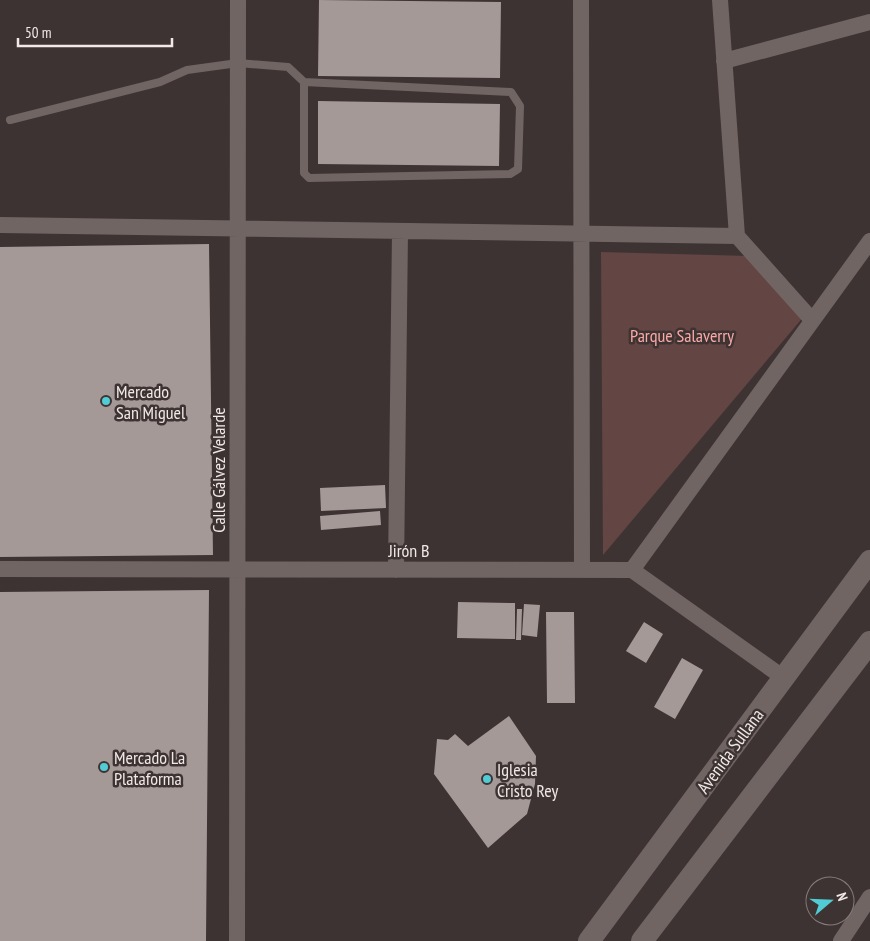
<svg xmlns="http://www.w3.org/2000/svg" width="870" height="941" font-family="'PT Sans Narrow',sans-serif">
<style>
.green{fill:#634543}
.building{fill:#a59998}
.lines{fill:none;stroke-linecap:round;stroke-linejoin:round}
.lane{stroke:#716564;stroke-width:8}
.street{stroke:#716564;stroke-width:16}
.secondary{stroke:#716564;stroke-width:22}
.poi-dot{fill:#51ccd5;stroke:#3e3333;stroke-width:2}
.labels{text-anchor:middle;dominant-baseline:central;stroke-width:5;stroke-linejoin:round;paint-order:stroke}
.park-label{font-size:18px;fill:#fba9a6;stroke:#3e3333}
.poi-label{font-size:18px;fill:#f0e9e8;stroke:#3e3333;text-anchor:start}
.street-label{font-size:18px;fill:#f0e9e8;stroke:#3e3333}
</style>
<rect width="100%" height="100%" fill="#3e3333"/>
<!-- green -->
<path class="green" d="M601,252L749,256L805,315L603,555Z"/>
<!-- building -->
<path class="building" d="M319,0L501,2L500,78L318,76Z
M318,101L500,104L499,166L318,164Z
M209,244L213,555L0,557V247Z
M385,485L386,508L321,511L320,488Z
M380,511L381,525L321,530L320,516Z
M209,590L206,941H0V592Z
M458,602L515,603V639L457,638Z
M524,604L540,605L537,637L522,635Z
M517,609H522L521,640H516Z
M546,612H574L575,703H547Z
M644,622L663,634L646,663L626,651Z
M682,658L703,670L675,719L654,707Z
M509,716L536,756L535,784L527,814L488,848L434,774L437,739L448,740L455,734L468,746Z"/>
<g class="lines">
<!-- lane -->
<path class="lane" d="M10,120L160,82L187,70L238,63L288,67L304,82L511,92L520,106L518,169L510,174L309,178L304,173V82"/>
<!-- street -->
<path class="street" d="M581,0L582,570
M720,0L737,236
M724,61L870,22
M0,225L737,236
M737,236L812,320
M0,569L632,570L784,678
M396,570L400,231
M632,570L870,241
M237,941L238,0
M841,941L870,897"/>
<!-- secondary -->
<path class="secondary" d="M589,941L870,561
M642,941L870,642"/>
</g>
<!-- markers -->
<g class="poi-dot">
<circle cx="106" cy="401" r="5"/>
<circle cx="104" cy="767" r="5"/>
<circle cx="487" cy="779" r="5"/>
</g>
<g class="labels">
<!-- park labels -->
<g class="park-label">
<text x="682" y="335">Parque Salaverry</text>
</g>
<!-- poi labels -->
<g class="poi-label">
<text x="116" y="391">Mercado<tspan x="116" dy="21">San Miguel</tspan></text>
<text x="114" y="757">Mercado La<tspan x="114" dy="21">Plataforma</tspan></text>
<text x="497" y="769">Iglesia<tspan x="497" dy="21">Cristo Rey</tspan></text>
</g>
<!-- street labels -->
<g class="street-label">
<text transform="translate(218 470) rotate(-90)">Calle Gálvez Velarde</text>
<text x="409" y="550">Jirón B</text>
<text transform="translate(730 751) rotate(-54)">Avenida Sullana</text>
</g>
</g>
<!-- north arrow -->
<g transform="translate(830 901) rotate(71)"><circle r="24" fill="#3e3333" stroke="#857c7b"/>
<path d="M0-4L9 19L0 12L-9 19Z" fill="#51ccd5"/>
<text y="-8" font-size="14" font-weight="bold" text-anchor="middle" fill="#f0e9e8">N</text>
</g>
<!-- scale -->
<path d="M18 38v8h154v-8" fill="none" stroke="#f0e9e8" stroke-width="2.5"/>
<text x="25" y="38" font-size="15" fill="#f0e9e8" stroke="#3e3333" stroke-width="4" paint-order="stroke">50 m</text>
</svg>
